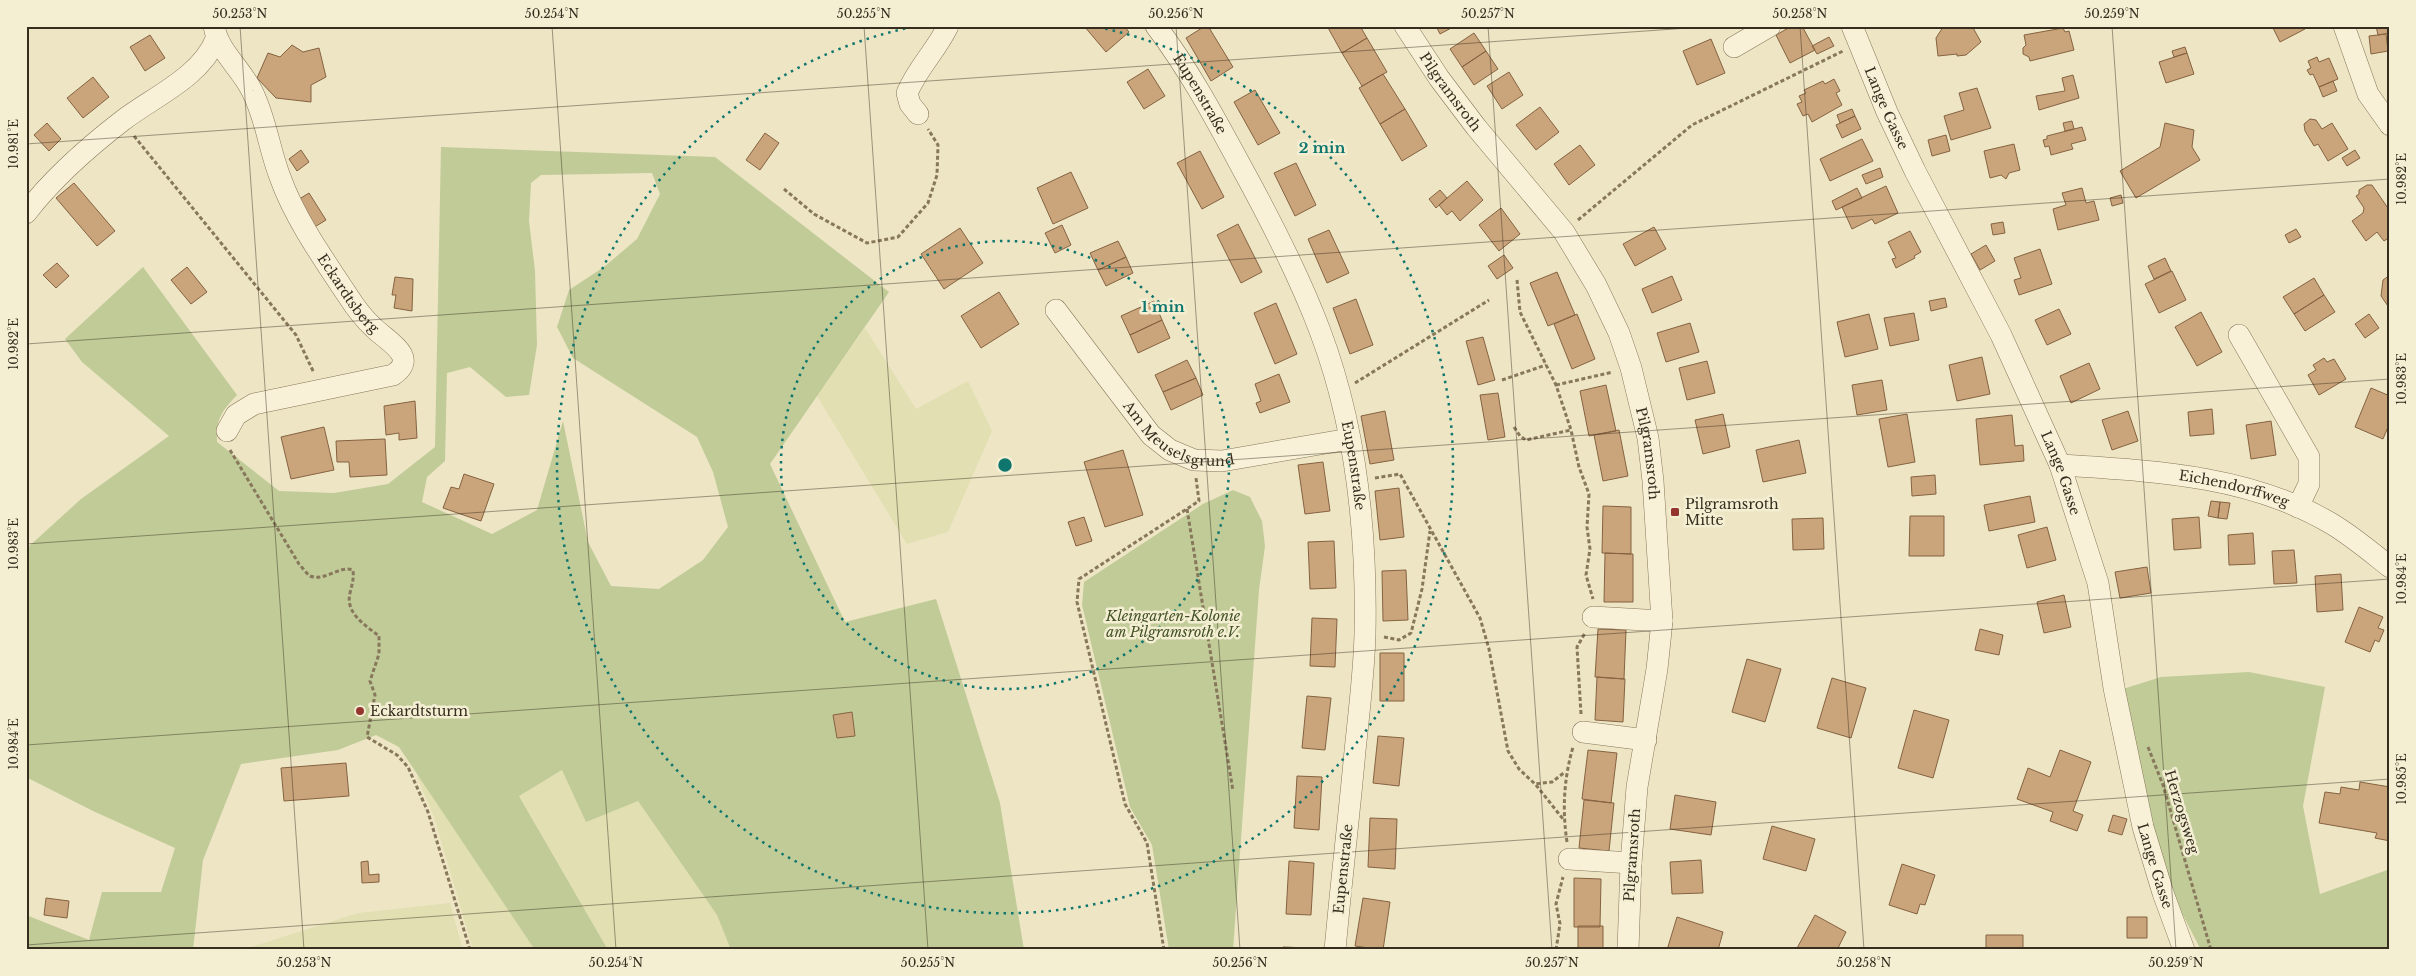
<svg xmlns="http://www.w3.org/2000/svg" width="2416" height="976" font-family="'Libre Baskerville',serif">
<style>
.farmland{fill:#e2dfb2}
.green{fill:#c0cb98;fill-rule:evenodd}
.building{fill:#caa47b;stroke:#856341}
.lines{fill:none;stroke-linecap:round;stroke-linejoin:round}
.minor-casing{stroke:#87775b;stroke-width:22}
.path{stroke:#87775b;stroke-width:3;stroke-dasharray:4 2.5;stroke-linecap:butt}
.minor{stroke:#f8f1d7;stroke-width:21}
.ticks{fill:none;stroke:#372d1f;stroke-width:1;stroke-opacity:0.45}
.ring{fill:none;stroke:#0f766e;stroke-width:2.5;stroke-dasharray:2.5 5}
.poi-dot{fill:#94362d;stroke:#f4eed3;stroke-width:2}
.labels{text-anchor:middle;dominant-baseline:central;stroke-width:5;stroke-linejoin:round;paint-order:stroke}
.street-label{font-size:14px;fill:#372d1f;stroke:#f4eed3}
.poi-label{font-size:14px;fill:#372d1f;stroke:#f4eed3;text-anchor:start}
.park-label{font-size:14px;font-style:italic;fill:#435326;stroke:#f4eed3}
.centre{fill:#0f766e;stroke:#f4eed3;stroke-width:2.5}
.ring-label{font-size:15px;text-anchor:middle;font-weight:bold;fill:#0f766e;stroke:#f4eed3;stroke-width:5;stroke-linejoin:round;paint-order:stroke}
.neatline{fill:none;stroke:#372d1f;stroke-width:2}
.ticks-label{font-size:12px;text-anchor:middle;fill:#372d1f}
</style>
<rect width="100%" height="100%" fill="#ede5c4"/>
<!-- farmland -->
<path class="farmland" d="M865,328L916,409L968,381L992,431L948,532L907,544L817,396Z
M563,770L638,801L717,915L731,950H608L519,795Z
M420,776L491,882L535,950H473L434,817L417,777Z
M450,903L463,950H242L358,913Z"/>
<!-- green -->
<path class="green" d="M441,147L715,157L889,292L770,464L845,622L936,599L1000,803L1024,950H731L717,915L638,801L586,822L562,770L519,796L608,950H535L399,747L376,735L338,750L241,764L203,860L193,950H26V915L89,940L102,892H161L175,848L93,811L26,777V549L81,499L169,436L82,362L65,339L143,267L237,395C221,412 216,419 217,442L279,491L334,493L388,484L435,447ZM652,173L660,194L637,239L604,267L569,290L557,327L573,358L697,437L713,472L728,527L703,560L659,589L611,586L588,542L563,421L537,510L492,534L422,502L427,477L445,461L447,373L470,367L506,397L529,395L537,345L535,271L529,221L531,183L541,175Z
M1233,490L1250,497L1262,521L1265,546L1259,590L1233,950H1169L1152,845L1130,807L1082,605L1084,582L1203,504Z
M2249,672L2325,687L2303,806L2320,894L2390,869V950H2201L2168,886L2134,759L2123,689L2161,677Z"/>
<!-- building -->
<path class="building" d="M1084,26H1124L1129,32L1106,52Z
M1205,26H1208L1233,67L1211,81L1186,38Z
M1327,26H1360L1367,38L1342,53Z
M1436,26H1455L1440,34Z
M1792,26H1802L1815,50L1790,63L1776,35Z
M1951,26H1972L1981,42L1966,55L1957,56V54L1938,56L1936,38L1943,27Z
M2272,26H2303L2305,29L2280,42Z
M2376,26H2390V33L2378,35Z
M2063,28L2065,32L2069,31L2074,50L2030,61L2029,57L2023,54V48L2026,45L2024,35Z
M1474,33L1486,51L1462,67L1450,49Z
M2386,34L2388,51L2371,54L2369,36Z
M150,35L165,58L145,71L130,47Z
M1829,37L1834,46L1817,54L1812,46Z
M1367,38L1387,72L1362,86L1342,53Z
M1711,39L1725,73L1697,85L1683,51Z
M292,45L303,52L319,48L326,77L311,85V102L276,98L257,78L268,53L280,57Z
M2185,47L2187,53L2174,57L2172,51Z
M1486,51L1498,69L1474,85L1462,67Z
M2187,53L2194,74L2166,83L2159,62Z
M2317,57L2319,62L2329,58L2338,79L2319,87L2313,74L2310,75L2307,70L2311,68L2308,61Z
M1148,69L1165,96L1144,109L1127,82Z
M1509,72L1523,95L1502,109L1487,86Z
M1383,74L1405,109L1380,124L1359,88Z
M2073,75L2079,98L2039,110L2036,96L2065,91L2062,78Z
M93,77L109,97L83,118L67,98Z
M1834,79L1840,91L1836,93L1842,105L1812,122L1808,114L1803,116L1797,104L1802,102L1799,96L1806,93L1804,90L1823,81L1825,84Z
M2333,81L2337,91L2323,97L2319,87Z
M1977,88L1991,128L1951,140L1944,116L1964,110L1959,93Z
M1255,90L1280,133L1258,145L1234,102Z
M1540,107L1559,132L1536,150L1516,125Z
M1405,109L1427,146L1402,161L1380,124Z
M1852,109L1855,116L1840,123L1837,115Z
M1855,116L1861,129L1842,138L1836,125Z
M2310,119L2316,120L2322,129L2332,123L2348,149L2328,161L2318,144L2314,146L2305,131L2304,124Z
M2072,121L2074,129L2065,131L2063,123Z
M47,123L61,139L49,151L34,135Z
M2165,123L2194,130L2192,147L2200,160L2136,198L2120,171L2160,147Z
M2082,127L2086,140L2071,144L2073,149L2051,155L2049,146L2045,147L2043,140L2047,139V136Z
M765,133L779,143L760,170L746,160Z
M1946,135L1950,151L1932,156L1928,140Z
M1862,139L1873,161L1830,181L1820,159Z
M2014,144L2020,170L2009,173L2006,179L2001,175L1990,178L1984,151Z
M1580,145L1595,165L1569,185L1554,164Z
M301,150L309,162L297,171L289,159Z
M2355,150L2360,158L2347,166L2342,158Z
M1200,151L1224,197L1202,209L1177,163Z
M1296,163L1316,205L1295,216L1274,173Z
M1880,168L1883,177L1866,184L1862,175Z
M1071,172L1088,208L1053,224L1037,188Z
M1467,181L1483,200L1460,221L1452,211L1447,215L1439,205Z
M74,183L115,231L97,246L56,198Z
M2367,185H2372L2390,211V237L2384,241L2377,232L2366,241L2352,221L2363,213L2364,208L2356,196L2359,194V190Z
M1886,186L1898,213L1875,224L1872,219L1852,229L1842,207Z
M1857,188L1862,198L1836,210L1832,201Z
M2082,188L2086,203L2094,201L2099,220L2058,230L2053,209L2066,205L2062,193Z
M1440,190L1447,198L1436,208L1429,199Z
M309,193L326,220L313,228L296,201Z
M2121,195L2123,203L2112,206L2110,198Z
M1501,208L1520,234L1499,251L1479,225Z
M2003,222L2005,233L1993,235L1991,224Z
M1238,224L1262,272L1241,283L1217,235Z
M1062,225L1071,245L1055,253L1045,233Z
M1654,227L1666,249L1635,266L1623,244Z
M960,228L983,263L944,289L921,254Z
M2296,229L2301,237L2289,243L2285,235Z
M1329,230L1349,273L1327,283L1308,239Z
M1910,231L1921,252L1914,256L1915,258L1896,268L1892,259L1896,258L1888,242Z
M1118,241L1126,257L1098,270L1090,253Z
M1986,245L1995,261L1980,270L1971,254Z
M2040,249L2052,284L2019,295L2014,280L2021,278L2014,258Z
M1504,255L1513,268L1497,279L1488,266Z
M1126,257L1133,273L1106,286L1098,270Z
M2165,258L2171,271L2154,279L2148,266Z
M57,263L69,276L56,288L43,275Z
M187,267L207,292L191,304L171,280Z
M2172,271L2186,300L2159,313L2145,284Z
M1557,272L1575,315L1548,326L1530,283Z
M2390,275V309L2381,296L2383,280Z
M1672,276L1682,300L1652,313L1642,289Z
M395,277L413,279L412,311L394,308L396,295H392Z
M2314,278L2324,295L2294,314L2283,297Z
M999,292L1019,324L981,348L961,316Z
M2324,295L2335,312L2305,331L2294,314Z
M1945,298L1947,307L1931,311L1929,301Z
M1356,299L1373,345L1350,354L1333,308Z
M1154,301L1162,320L1130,335L1121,316Z
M1276,303L1297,354L1275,364L1254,313Z
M2059,309L2071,334L2047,345L2035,320Z
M2201,312L2222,352L2197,366L2175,327Z
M1914,313L1919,340L1890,346L1884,318Z
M1577,314L1595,359L1572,369L1554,324Z
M1869,314L1878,349L1845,357L1837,322Z
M2369,314L2379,328L2365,338L2355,324Z
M1162,320L1170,338L1138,353L1130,335Z
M1690,323L1699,352L1666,362L1657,333Z
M1483,337L1495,380L1478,385L1466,341Z
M1982,357L1990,394L1957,401L1949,365Z
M2324,358L2327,362L2334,359L2346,379L2319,395L2308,375L2316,370L2313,365Z
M1187,360L1196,378L1163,392L1155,375Z
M1707,361L1715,393L1687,400L1679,368Z
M2089,363L2100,389L2071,403L2060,376Z
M1279,374L1290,402L1260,413L1256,403L1261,401L1255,384Z
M1196,378L1203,395L1171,410L1163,392Z
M1882,380L1887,410L1857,415L1852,385Z
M1606,385L1616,431L1589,436L1580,391Z
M2371,388L2390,396V422L2383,439L2355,427Z
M1498,393L1505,437L1488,440L1480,395Z
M415,401L417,438L399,440V433L386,435L384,406Z
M2212,409L2214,434L2190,436L2188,412Z
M1385,411L1394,460L1370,464L1361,416Z
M2128,411L2138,441L2112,450L2102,420Z
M1723,414L1730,447L1703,454L1695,420Z
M1907,414L1915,462L1888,467L1879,419Z
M2012,415L2015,446L2023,445L2024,461L1980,465L1976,419Z
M2271,421L2276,455L2251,459L2246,425Z
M324,427L334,470L291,479L281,437Z
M1619,430L1628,476L1603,481L1594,435Z
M385,439L387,475L350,477L349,462H337L336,441Z
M1799,440L1806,473L1763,482L1756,450Z
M1123,450L1143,515L1105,527L1084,462Z
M1323,462L1330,511L1305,514L1298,465Z
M464,474L494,484L481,521L443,508L451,487L459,489Z
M1935,475L1936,494L1912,496L1911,477Z
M1399,488L1404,537L1380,540L1375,491Z
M2030,496L2035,522L1989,531L1984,505Z
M2211,501L2220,502L2218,518L2208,516Z
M2220,502L2230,503L2227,519L2218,518Z
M1603,506L1631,507V554L1602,553Z
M1910,516H1944V556H1909Z
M1084,517L1092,541L1076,546L1068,522Z
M2199,517L2201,548L2174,550L2172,519Z
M1823,518L1824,549L1793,550L1792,519Z
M2047,527L2056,560L2027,568L2018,535Z
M2253,533L2255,564L2229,565L2228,535Z
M1334,541L1336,588L1310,589L1308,542Z
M2294,550L2297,583L2274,584L2272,551Z
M1605,553L1633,554V602H1604Z
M2147,567L2151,593L2120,598L2115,572Z
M1406,570L1408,620L1383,621L1382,571Z
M2341,574L2343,610L2317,612L2315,576Z
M2064,595L2071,627L2044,633L2037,602Z
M2359,607L2383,617L2378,628L2384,630L2379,642L2375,640L2370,652L2345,642Z
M1312,618L1337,619L1335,667L1310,666Z
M1598,629L1626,630L1624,679L1595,677Z
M1980,629L2003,635L1999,655L1975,650Z
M1380,653H1404V701H1380Z
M1747,659L1781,669L1765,722L1732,712Z
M1597,677L1625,679L1623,722L1595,720Z
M1832,678L1866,688L1851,738L1817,728Z
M1307,696L1331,698L1325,750L1302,748Z
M1914,710L1949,720L1933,778L1898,768Z
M852,712L855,736L837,738L833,715Z
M1378,736L1404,738L1399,786L1373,783Z
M1588,750L1617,753L1611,803L1582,799Z
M2060,750L2091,762L2073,811L2083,815L2077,831L2050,821L2053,812L2017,799L2028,768L2050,777Z
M346,763L349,796L284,801L281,768Z
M1297,776L1322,777L1319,830L1294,828Z
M2360,782L2390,787L2388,810L2390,811V841L2375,838L2377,833L2319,823L2325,792L2340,794L2341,787L2359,790Z
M1675,795L1716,802L1711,835L1670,829Z
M1584,800L1614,803L1609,851L1579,848Z
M2113,815L2127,819L2122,835L2108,831Z
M1370,818L1397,819L1395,869L1368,867Z
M1772,826L1815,839L1806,871L1763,859Z
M1701,860L1703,893L1672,894L1670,862Z
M368,861L369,875L379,874V882L362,883L361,862Z
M1289,861L1314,863L1311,915L1286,914Z
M1902,864L1935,875L1925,905L1920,904L1917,914L1889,905Z
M1574,878L1601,879L1600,927H1574Z
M46,898L69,901L67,918L44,915Z
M1363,898L1390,902L1383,950L1355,946Z
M1815,915L1846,932L1837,950H1796Z
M1677,917L1723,932L1718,950H1667Z
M2127,917H2147V938H2127Z
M1578,926H1603V950H1578Z
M1986,935H2023V950H1986Z
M1283,947L1308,948V950H1283Z"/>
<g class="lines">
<!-- minor casing -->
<g class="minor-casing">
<g id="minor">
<path id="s1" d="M214,26C218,51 241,68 252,91C266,118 269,149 280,177C294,217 324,260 348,296C355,307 364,319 374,328C387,341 420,357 393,375L254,404L236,415L227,431"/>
<path id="s2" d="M1156,26C1190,71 1216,120 1242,168C1271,221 1299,275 1320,331C1356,426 1367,533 1365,634C1364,673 1359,712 1355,751C1349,817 1341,883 1335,950"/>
<path id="s3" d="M1405,26L1439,78L1476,127L1564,232L1596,285L1619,333L1631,368L1648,438L1653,481L1662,621L1657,669L1637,787L1631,863L1628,950"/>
<path id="s4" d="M1852,26L1887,112L1915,171L2001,335L2060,465L2098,583L2114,688L2143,827L2163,893L2184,950"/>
<path d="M2344,26L2368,94L2390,125"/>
<path d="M1734,47L1770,26"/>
<path d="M918,114L910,104L907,93C918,67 936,51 948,26"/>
<path d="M26,213C53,178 87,148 122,121C153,97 201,77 216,39"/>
<path id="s5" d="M1056,310L1151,435L1170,450L1194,460L1222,461L1349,439"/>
<path d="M2239,335L2309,457V484L2298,507"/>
<path id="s6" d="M2060,465C2153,471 2250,475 2332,524C2352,536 2371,552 2390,567"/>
<path d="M1593,617L1662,621"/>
<path d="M1583,732L1646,740"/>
<path d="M1569,859L1631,863"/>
</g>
</g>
<!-- path -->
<path class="path" d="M134,136L296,335L314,373
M784,189L814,214L867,243L898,237L928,203L937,175L938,145L928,129
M1578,220L1692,125L1843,51
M1517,280L1520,312L1556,385L1571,430L1579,467L1589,494L1587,527L1590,549L1586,575L1593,599
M1502,380L1546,365
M1355,383L1489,300
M1556,385L1613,372
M1514,427L1520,436L1526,440L1571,430
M230,450L299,564C302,567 307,574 310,576C325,582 339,565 353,570C354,580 352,584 350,593C345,613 365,625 379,636V654L370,681L375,695L367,737L397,755L408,767L428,812L470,950
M1375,478L1400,474L1480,618L1489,649L1508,751L1519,769L1535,784L1552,782L1565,772
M1187,509L1233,791
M1384,637L1399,640L1411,633L1422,589L1430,531
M1581,714L1577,647L1585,633
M2148,747L2163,785L2211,950
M1536,785L1563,819
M1567,842C1562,809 1564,778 1573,747
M1164,950L1147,843L1125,804L1077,602L1079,579L1199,501L1196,478
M1556,950L1560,924L1556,904L1563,877"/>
<!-- minor -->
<use href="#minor" class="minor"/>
</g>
<!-- ticks -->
<path class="ticks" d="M240,26L304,950M552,26L616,950M864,26L928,950M1176,26L1240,950M1488,26L1552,950M1800,26L1864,950M2112,26L2176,950M26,144L1717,26M26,344L2390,179M26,544L2390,379M26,745L2390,579M26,945L2390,779"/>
<!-- distance rings -->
<g class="ring">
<circle cx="1005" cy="465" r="224"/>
<path d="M1098 27A448 448 0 1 1 912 27"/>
</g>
<!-- markers -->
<g class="poi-dot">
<rect x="1670" y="507" width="10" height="10" rx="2.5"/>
<circle cx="360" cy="711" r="5"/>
</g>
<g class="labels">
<!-- street labels -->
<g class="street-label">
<text stroke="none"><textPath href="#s3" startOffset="80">Pilgramsroth</textPath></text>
<text stroke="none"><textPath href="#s2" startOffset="81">Eupenstraße</textPath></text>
<text stroke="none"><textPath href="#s4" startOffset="89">Lange Gasse</textPath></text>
<text stroke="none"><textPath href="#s1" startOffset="302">Eckardtsberg</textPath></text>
<text stroke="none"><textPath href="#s5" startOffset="182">Am Meuselsgrund</textPath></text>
<text stroke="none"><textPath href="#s3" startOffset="500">Pilgramsroth</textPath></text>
<text stroke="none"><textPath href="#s2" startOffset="486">Eupenstraße</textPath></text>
<text stroke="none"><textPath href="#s4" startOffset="494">Lange Gasse</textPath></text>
<text stroke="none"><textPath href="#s6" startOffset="176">Eichendorffweg</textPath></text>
<text transform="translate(2182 812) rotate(73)">Herzogsweg</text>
<text transform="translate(1632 855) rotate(-86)">Pilgramsroth</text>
<text stroke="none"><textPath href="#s4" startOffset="899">Lange Gasse</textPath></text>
<text transform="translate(1343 869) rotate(-84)">Eupenstraße</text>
</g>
<!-- poi labels -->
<g class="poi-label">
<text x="1685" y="504">Pilgramsroth<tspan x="1685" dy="16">Mitte</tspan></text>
<text x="370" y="711">Eckardtsturm</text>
</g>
<!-- park labels -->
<g class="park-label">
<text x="1173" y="616">Kleingarten-Kolonie<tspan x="1173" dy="16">am Pilgramsroth e.V.</tspan></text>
</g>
</g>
<circle cx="1005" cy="465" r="8" class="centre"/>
<g class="ring-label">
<text x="1322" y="153">2 min</text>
<text x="1163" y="312">1 min</text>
</g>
<!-- border -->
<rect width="2416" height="976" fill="none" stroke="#f4eed3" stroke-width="55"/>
<rect x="28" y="28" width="2360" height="920" class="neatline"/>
<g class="ticks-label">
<text x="240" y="18">50.253°N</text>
<text x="552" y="18">50.254°N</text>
<text x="864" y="18">50.255°N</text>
<text x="1176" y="18">50.256°N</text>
<text x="1488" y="18">50.257°N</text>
<text x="1800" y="18">50.258°N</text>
<text x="2112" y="18">50.259°N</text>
<text transform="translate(14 144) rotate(-90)" y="4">10.981°E</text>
<text transform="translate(2402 179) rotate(-90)" y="4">10.982°E</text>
<text transform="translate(14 344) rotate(-90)" y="4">10.982°E</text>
<text transform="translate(2402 379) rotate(-90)" y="4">10.983°E</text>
<text transform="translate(14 544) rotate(-90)" y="4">10.983°E</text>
<text transform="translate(2402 579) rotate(-90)" y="4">10.984°E</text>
<text transform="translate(14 744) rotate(-90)" y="4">10.984°E</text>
<text transform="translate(2402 779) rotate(-90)" y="4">10.985°E</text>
<text x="304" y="967">50.253°N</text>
<text x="616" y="967">50.254°N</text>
<text x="928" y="967">50.255°N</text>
<text x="1240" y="967">50.256°N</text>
<text x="1552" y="967">50.257°N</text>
<text x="1864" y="967">50.258°N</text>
<text x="2176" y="967">50.259°N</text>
</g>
</svg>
